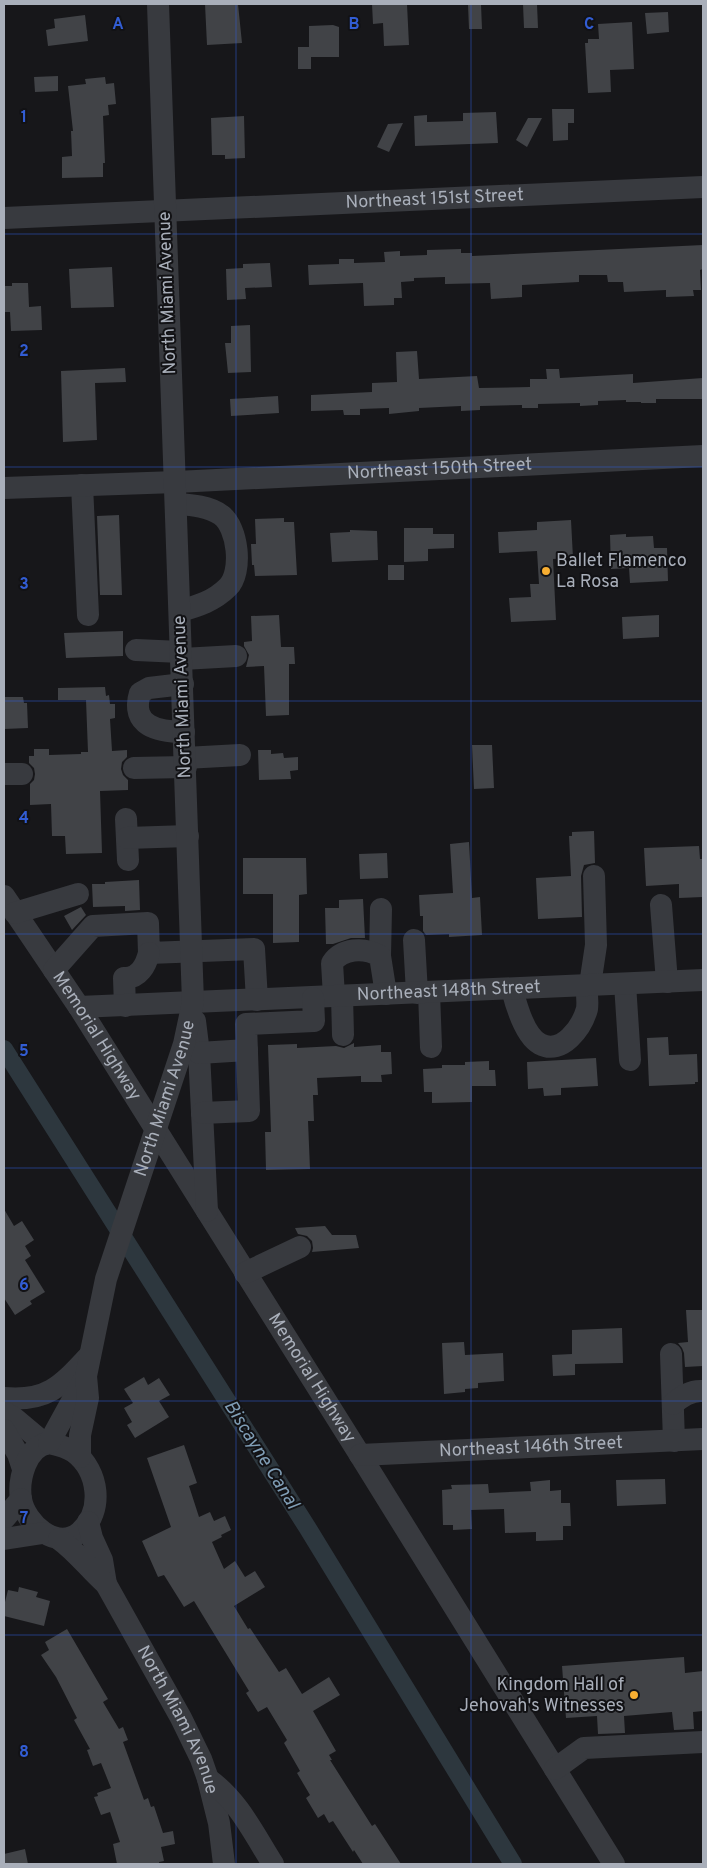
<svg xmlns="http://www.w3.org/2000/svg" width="707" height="1868" font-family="Overpass,sans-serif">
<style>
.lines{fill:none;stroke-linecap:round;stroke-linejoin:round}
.canal{stroke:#2d373e;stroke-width:18}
.building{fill:#414347}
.minor{stroke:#383a3f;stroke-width:22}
.grid{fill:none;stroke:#325dd4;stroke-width:1;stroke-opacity:0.55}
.poi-dot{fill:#f7ae32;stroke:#121215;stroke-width:2}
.labels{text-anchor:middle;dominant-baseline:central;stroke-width:4;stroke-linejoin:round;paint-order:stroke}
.street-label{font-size:18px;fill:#a9afba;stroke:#121215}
.poi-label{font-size:18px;fill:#a9afba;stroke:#121215;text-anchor:start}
.water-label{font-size:19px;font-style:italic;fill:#809eb6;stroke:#121215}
.grid-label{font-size:16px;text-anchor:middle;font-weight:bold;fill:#325dd4;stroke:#121215;stroke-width:4;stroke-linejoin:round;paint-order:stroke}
</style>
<rect width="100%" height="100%" fill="#17171a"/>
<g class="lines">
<!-- canal -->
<path class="canal" d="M4,1049L307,1527L513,1864"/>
</g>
<!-- building -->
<path class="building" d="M205,4H238L242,43L207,45Z
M372,4H407L409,45L384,46L383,23L373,24Z
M468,4H481L482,29H469Z
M523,4H537L538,28H524Z
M668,12L669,32L647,34L645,13Z
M85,15L88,41L48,46L46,30L55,28L54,19Z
M632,22L634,69L610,70L611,92L588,93L585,43H588V39H599L598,24Z
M333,25L339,27V57H311V69H298V47H309V26Z
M58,76V91L35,92L34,77Z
M105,77L106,84L114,83L116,104L108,105L109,115L103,116L105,163H103V177L62,178V157L72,156L71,131H73L68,86L86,84L85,79Z
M552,109H574V123H568V140L553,141Z
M496,112L498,143L415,146L414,116L427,115V122L463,121V113Z
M244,116L245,158L225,159V155H212L211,118Z
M528,118H542L527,147L516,140Z
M403,123L389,152L377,147L388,124Z
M703,245V269L700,270L701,290H693L694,296L666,297V290L624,292L623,282H608L607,275H579V282L522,285V297L491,299L490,283L445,284V277L414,278V281L401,282L402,298H394V305L364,306L363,283L309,285L308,265L339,264V259H354V263L385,262L384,252L400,251V256L427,255V250L461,249V253H472V256Z
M270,263L272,287L245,288L246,299L227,300L226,269L243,268V264Z
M112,267L114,307L71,308L69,269Z
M12,283H28L29,307L41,306L42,330L11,331L10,312H4V286H12Z
M250,325L251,372L228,373L225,343H231V326Z
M417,351L419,379L477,376L479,388L530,387V379H547L546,369H559L560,378L633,374V383L703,378V399H656V403H641V402H626V400L598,401V405L580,406V403L538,404V408H522V405L480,406V410L461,411V406L419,408V411L389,414V408L360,409V415H344L343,410L311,411V395L372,392V383L397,382L396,352Z
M125,368L126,382L95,383L97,440L63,442L61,371Z
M278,396L279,413L231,416L230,399Z
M119,515L122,595H100L97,516Z
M284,518V522H294L297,575L255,576L254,565H252L251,544H256L255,519Z
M571,520L573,558L553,559L556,620L511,622L509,598L531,597L530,584H539L537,551L499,553L498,532L537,530V522Z
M404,528H433V534H454V548L428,549V561L404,562Z
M350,530L377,531L378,560L332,562L330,533L350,532Z
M626,534V537L653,536L654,548H667L668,581L630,583L629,568L611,569L610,535Z
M388,565H404V580H388Z
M279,615L281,647H294L295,664H289V715L266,716L264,666L246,667L249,655L244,646V642L252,641L251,616Z
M659,615V637L623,639L622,617Z
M123,631V656L66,658L64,633Z
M105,687L106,696L109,695L110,704H115V718L110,719L112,751L127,750V757L122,762L121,769L123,775L128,780V790L100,791L102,853L66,854L65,836H52L51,804L30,805V784L34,780L35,774L34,768L29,763V756H34V749H49V755L81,754V752H88L86,700H58V688Z
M4,697H23L24,703H27L28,728L4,729Z
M472,745H492L494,788L474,789Z
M258,750H271V754L283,753L284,758L298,757V770L290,771L291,779L259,780Z
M594,831L595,863L584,865L581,876L582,917L538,919L536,878L571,876L569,836H572V832Z
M469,842L472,898L480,897L482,935L449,937V934L426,935L423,931V916H420L419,895L453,893L450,844Z
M699,846L700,859H702L703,897L679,898V884L646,886L644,848Z
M387,853L388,878L360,879L359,854Z
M243,858H306L307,894L299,895V942L273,943V894H243Z
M139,880L140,910L125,911V906L93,907L92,884H105V882Z
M363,899L365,938H351L333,944H326L325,908H339V900Z
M81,907L86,915L72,930L64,916Z
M668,1037L669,1055L697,1054L698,1082H695V1084L649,1086L647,1038Z
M354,1043V1047L381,1045V1052H391L392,1074L381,1075L382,1082H361V1076L317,1078L318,1095H313L314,1121H308L310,1169L266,1170L265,1132H271L268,1045L297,1044V1048L336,1046L344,1048Z
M596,1058L598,1086L561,1088V1095L544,1096L543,1088L528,1089L527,1062Z
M489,1061V1070H495L496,1086H472V1102L432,1103V1092H424L423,1069L442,1068V1065H465V1062Z
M4,1209L14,1226L22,1221L34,1240L25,1246L31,1256L25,1260L45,1292L30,1301L32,1304L15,1315L4,1298Z
M325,1226L332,1235H356L359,1248L312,1252L313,1248L312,1241L307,1236L298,1234L295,1228Z
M686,1310H703V1366L685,1367L684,1353L682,1348L678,1343L688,1342Z
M622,1328L623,1363L575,1364V1375L553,1376L552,1355L572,1354V1330Z
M464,1342L465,1355L503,1353L504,1381L478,1383V1388L465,1389V1392L444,1394L442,1343Z
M144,1377L148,1385L159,1378L170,1395L159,1401L169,1417L135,1438L127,1425L132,1422L124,1408L133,1403L124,1389Z
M184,1445L197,1483L189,1486L199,1517L210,1512L214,1521L225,1516L231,1530L221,1535L222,1537L212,1542L224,1569L235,1561L245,1577L255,1571L265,1587L234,1606L248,1629L250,1628L279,1672L286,1668L302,1694L329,1677L340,1695L313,1711L336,1751L329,1755L332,1760H330L372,1826L375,1824L401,1864H363L354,1850L353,1852L333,1821L329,1823L324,1814L318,1818L306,1798L310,1795L297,1773L300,1771L284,1743L287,1740L267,1707L258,1712L246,1693L249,1691L194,1601L184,1607L164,1575L158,1577L142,1541L171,1527L147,1458Z
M665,1479L666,1504L617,1506L616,1480Z
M550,1480V1491L561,1490V1503H570L571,1526H563V1540L536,1541V1532L505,1533L504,1509L471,1510L472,1529L453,1530V1525H443L442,1490L452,1489L451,1485L488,1484L489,1493L531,1491L530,1482Z
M19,1587L38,1592L36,1597L50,1601L44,1626L4,1616V1606L8,1590L18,1592Z
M67,1629L108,1699L103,1702L119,1729L123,1727L128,1740L123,1742L144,1800L148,1798L151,1807L154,1806L163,1833L173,1831L175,1844L161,1847L164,1861L159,1862V1864H117L113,1844L120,1842L110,1812L101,1815L94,1797L98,1796L97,1793L111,1788L101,1763L93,1766L87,1750L90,1749L74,1720L77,1718L56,1677L41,1655L49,1650L45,1642Z
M684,1657L685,1673L703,1671V1711L693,1712L694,1729L674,1730L672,1712L624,1716L625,1733L598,1734L597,1716L566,1718L562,1666Z
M25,1849L28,1864H4V1854Z"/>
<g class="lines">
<!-- minor -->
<g class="minor">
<path id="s1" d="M4,218L703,187"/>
<path d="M82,485L88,615"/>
<path id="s2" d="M4,488L176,482L703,456"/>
<path d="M176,504C191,505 209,506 221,515C238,527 243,572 228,587C214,601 198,606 180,611"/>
<path d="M136,650L181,652"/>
<path d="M182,659L236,656"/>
<path d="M183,684L149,688L140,693C130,726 158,732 184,732"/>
<path d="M185,758L240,755"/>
<path d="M134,768L186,767"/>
<path d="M4,774H22"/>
<path d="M126,819L128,860"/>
<path d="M127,838L188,836"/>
<path id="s3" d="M4,896L79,1007L360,1455L614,1864"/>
<path d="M661,905L667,982"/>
<path d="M15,913L78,894"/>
<path d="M414,940L417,993"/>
<path d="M380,956L381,909"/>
<path d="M54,970L93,926L148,923L149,953L254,949L257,1000"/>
<path d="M625,984L630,1060"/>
<path d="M590,985L596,945L594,876"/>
<path d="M512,989C516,1005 525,1036 540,1044C562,1056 582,1027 587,1009C588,1001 587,993 586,986"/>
<path d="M429,992L431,1047"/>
<path d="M334,996L332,963C342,948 364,947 380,956L386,994"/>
<path d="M342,996L343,1035"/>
<path d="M125,1006L124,978C139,979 146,965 149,953"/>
<path id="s4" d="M79,1007L703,980"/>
<path d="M195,1021L199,1053L207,1211"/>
<path d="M199,1053L247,1050"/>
<path d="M202,1113L249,1111L246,1024L314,1021L313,998"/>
<path d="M245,1273L300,1247"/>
<path d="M671,1354L674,1441"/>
<path d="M4,1398C48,1402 62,1385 90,1355"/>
<path d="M673,1404C682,1396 691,1390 703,1391"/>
<path d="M4,1412L14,1418L45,1444"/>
<path d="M4,1430L18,1454L23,1469"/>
<path d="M49,1443C58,1445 67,1447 74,1452C99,1471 104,1511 80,1532C57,1552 25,1523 21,1499C18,1480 26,1446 49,1443Z"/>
<path d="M49,1443L83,1381"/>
<path id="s5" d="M360,1455L703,1439"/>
<path id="s6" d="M80,1457V1435L88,1398L86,1376L106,1279L184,1044L193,1002L158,4"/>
<path d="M4,1519L21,1499"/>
<path d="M88,1522L92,1538L102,1560L106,1584"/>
<path d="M4,1539L43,1533"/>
<path id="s7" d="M59,1539C77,1552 89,1569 106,1584L181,1718L201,1759L208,1779L219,1823L224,1864"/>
<path d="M555,1769L584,1748L703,1742"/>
<path d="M208,1779C238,1800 254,1834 273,1864"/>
</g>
</g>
<!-- grid -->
<path class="grid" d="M236,4V1864M471,4V1864M4,234H703M4,467H703M4,701H703M4,934H703M4,1168H703M4,1401H703M4,1635H703"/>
<!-- markers -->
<g class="poi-dot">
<circle cx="546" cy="571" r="5"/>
<circle cx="634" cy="1695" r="5"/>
</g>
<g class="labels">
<!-- street labels -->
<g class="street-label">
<text stroke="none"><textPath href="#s1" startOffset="431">Northeast 151st Street</textPath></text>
<text transform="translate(168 293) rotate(-92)">North Miami Avenue</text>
<text stroke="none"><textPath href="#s2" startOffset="436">Northeast 150th Street</textPath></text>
<text transform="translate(183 697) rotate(-92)">North Miami Avenue</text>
<text stroke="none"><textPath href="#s4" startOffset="370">Northeast 148th Street</textPath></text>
<text stroke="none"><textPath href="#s3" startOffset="168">Memorial Highway</textPath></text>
<text stroke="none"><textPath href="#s6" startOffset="371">North Miami Avenue</textPath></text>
<text stroke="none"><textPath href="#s3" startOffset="572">Memorial Highway</textPath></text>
<text stroke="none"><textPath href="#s5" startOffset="171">Northeast 146th Street</textPath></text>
<text stroke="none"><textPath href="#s7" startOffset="219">North Miami Avenue</textPath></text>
</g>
<!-- poi labels -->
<g class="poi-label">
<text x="556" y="561">Ballet Flamenco<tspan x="556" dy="21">La Rosa</tspan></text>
<text x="624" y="1685" text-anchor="end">Kingdom Hall of<tspan x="624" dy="21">Jehovah's Witnesses</tspan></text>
</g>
<!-- water labels -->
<g class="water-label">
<text transform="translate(261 1455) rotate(58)">Biscayne Canal</text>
</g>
</g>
<g class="grid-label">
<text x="118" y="29">A</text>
<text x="354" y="29">B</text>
<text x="589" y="29">C</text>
<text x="24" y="122">1</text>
<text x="24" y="356">2</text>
<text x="24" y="589">3</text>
<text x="24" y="823">4</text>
<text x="24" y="1056">5</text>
<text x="24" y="1290">6</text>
<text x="24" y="1523">7</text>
<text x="24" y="1757">8</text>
</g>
<!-- border -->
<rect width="707" height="1868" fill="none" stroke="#a9afba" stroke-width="10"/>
</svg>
